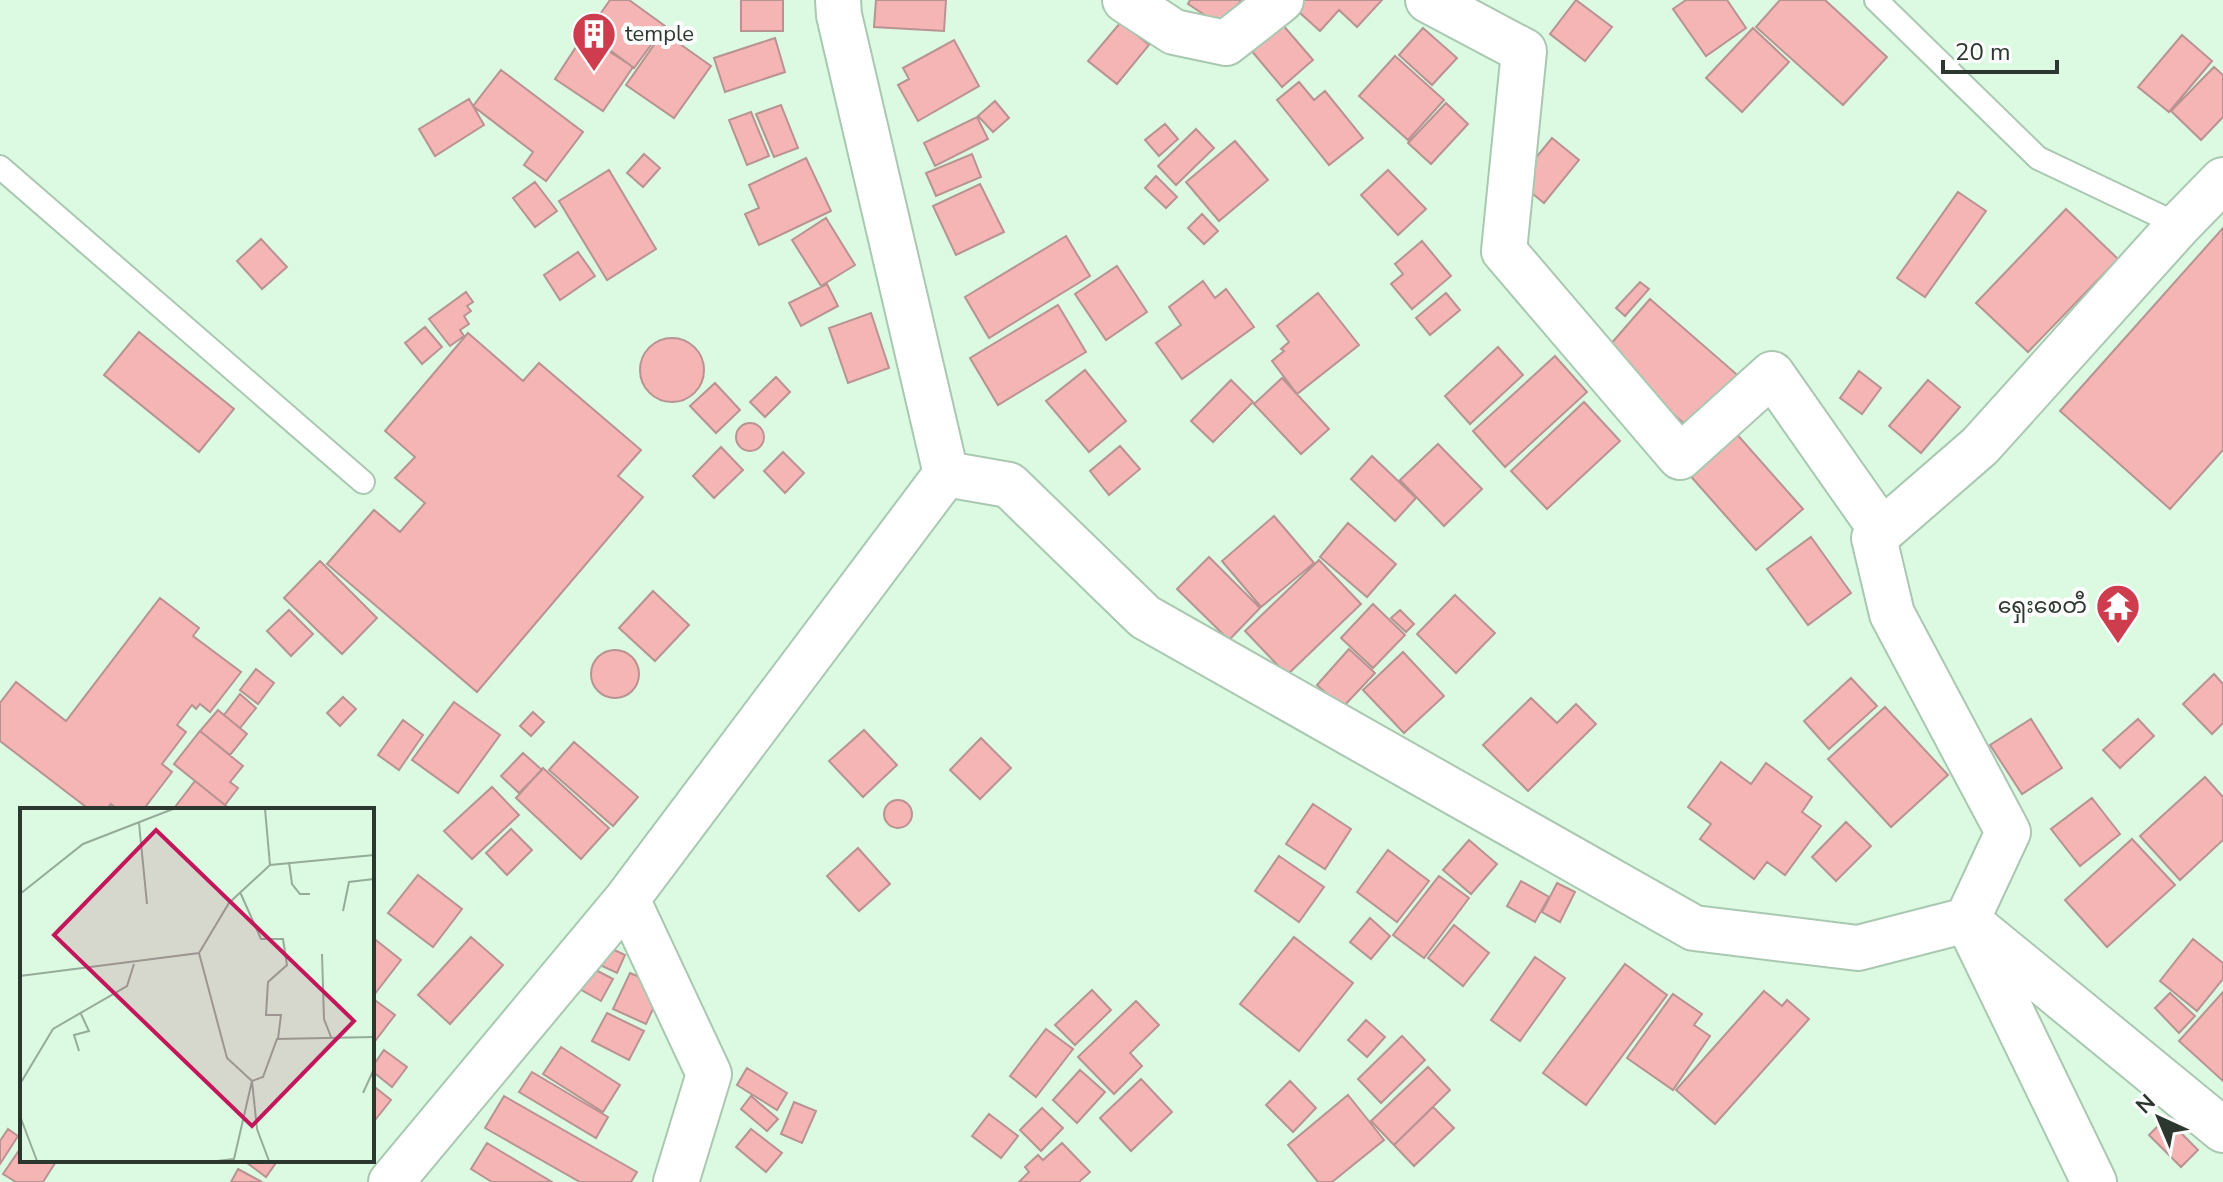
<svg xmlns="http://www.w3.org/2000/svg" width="2223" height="1182" font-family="'Nunito Sans','Noto Sans Myanmar',sans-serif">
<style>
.building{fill:#f5b5b5;stroke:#b89392;stroke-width:2}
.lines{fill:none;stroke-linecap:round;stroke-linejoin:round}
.service-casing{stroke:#aac8b1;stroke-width:26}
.minor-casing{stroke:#aac8b1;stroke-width:48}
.service{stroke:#fff;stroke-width:22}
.minor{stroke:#fff;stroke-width:44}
.labels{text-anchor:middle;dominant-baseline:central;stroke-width:8;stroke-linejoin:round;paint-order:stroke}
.poi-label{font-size:22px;fill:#2c382f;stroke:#fdfdfd;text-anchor:start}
.inset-road{fill:none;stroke:#95ac9a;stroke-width:2}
.view{fill:#c2185b;fill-opacity:0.15;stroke:#c2185b;stroke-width:4}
.inset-edge{fill:none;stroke:#2c382f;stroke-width:4}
</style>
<rect width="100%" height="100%" fill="#dbfae1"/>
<!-- building -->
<path class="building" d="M610,0H629L665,26L634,68L587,33Z
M741,0H783V31H741Z
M876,0H946L944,31L874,27Z
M1190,0H1241L1223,27L1188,4Z
M1294,0H1382L1357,27L1339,10L1320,31L1290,4Z
M1576,0L1612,27L1585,61L1550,34Z
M1686,0H1727L1746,28L1706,56L1673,9Z
M1780,0H1825L1887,57L1843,105L1756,27Z
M1276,17L1313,60L1282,87L1245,43Z
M1121,22L1149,45L1117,84L1088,61Z
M1423,28L1457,58L1432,85L1399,55Z
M1753,28L1789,62L1742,112L1706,78Z
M663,32L711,66L674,118L626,85Z
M584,35L633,67L603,111L555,79Z
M2182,35L2212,61L2169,112L2138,87Z
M775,38L785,72L725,92L714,58Z
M954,40L979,86L918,121L898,85L909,79L903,68Z
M1395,56L1444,100L1408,140L1359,96Z
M2214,67L2223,75V117L2201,140L2171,111Z
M501,70L583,132L546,181L524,165L533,152L473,106Z
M1299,82L1314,100L1325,91L1363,138L1329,165L1277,100Z
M469,99L484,125L435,156L419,129Z
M995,101L1009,118L993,132L978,116Z
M1446,103L1468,124L1431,164L1408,143Z
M781,105L798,148L774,157L756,114Z
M751,112L769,156L747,165L729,120Z
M977,117L988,139L935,166L924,143Z
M1165,124L1178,139L1159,156L1145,140Z
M1196,129L1214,148L1176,185L1158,166Z
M1552,138L1579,160L1544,203L1517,181Z
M1235,141L1268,180L1219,221L1186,182Z
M644,154L660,168L643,187L627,173Z
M972,154L981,177L936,196L926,173Z
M806,158L831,211L759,245L745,214L759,208L749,185Z
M609,170L656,249L607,280L559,201Z
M1388,170L1426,209L1398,235L1361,195Z
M1156,176L1177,197L1166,208L1145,188Z
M535,182L557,211L535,227L513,198Z
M980,184L1004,232L956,255L933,206Z
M1958,192L1986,211L1925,297L1897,278Z
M2066,209L2118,259L2028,352L1976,303Z
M1202,214L1218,231L1204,244L1188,228Z
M826,218L855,265L821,286L792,240Z
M2223,228V450L2170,509L2060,411Z
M1066,236L1090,276L989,338L965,297Z
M261,239L287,267L262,289L237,261Z
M1422,241L1451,276L1412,309L1391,284L1403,274L1395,264Z
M578,252L595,276L560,300L544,275Z
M1117,266L1147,312L1106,340L1075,294Z
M1203,281L1215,298L1226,289L1254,327L1182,379L1156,343L1181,325L1169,307Z
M1640,282L1649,289L1625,316L1616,308Z
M827,284L838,306L801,326L789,303Z
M466,292L473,302L467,306L471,311L464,316L469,324L460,330L464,336L450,346L429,319Z
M1318,293L1359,345L1297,394L1272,361L1284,351L1281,349L1289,342L1277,326Z
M1446,293L1460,310L1430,335L1416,318Z
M1650,299L1742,379L1695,433L1603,353Z
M1058,305L1086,352L998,405L970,358Z
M871,313L889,368L848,383L829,328Z
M425,327L442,347L422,364L405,343Z
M139,332L234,409L199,452L104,375Z
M468,333L523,381L539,363L641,450L618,476L643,497L477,692L327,564L374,510L400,532L425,503L395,478L415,457L385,431Z
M640 370a32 32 0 1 1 64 0a32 32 0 1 1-64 0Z
M1498,347L1523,375L1470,424L1445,396Z
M1555,356L1587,392L1505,467L1473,431Z
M1085,370L1126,421L1089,452L1046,401Z
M1859,371L1881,388L1862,414L1840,398Z
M776,377L790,392L765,417L750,402Z
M1282,378L1329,429L1301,454L1254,404Z
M1231,380L1253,402L1213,442L1191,421Z
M1928,380L1960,407L1921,453L1889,426Z
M715,383L740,410L716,433L690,406Z
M1584,402L1620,441L1547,509L1511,471Z
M736 437a14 14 0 1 1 28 0a14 14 0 1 1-28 0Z
M1734,431L1803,509L1756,550L1687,472Z
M1438,444L1482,489L1444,526L1400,480Z
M1120,446L1140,469L1109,495L1090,471Z
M721,447L743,470L714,498L693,476Z
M783,452L804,473L785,493L764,471Z
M1372,456L1416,498L1395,521L1351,479Z
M1274,516L1314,563L1261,607L1222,561Z
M1348,523L1396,564L1367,597L1320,557Z
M1811,537L1851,593L1808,625L1767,569Z
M1209,557L1260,608L1229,640L1177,589Z
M1319,560L1361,604L1287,675L1245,631Z
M320,561L377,618L342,654L284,598Z
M653,591L689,625L655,661L619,628Z
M1455,595L1495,633L1456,673L1417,634Z
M160,598L199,628L193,636L241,672L210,712L200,704L196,709L192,705L177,725L186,732L162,764L172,772L143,810H118L111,804L106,810H90L0,741V703L16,682L66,721Z
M1373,604L1405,635L1373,668L1341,638Z
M289,610L313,634L291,656L267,631Z
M1400,610L1414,624L1406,632L1391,618Z
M1349,649L1375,673L1342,708L1317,685Z
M591 674a24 24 0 1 1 48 0a24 24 0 1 1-48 0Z
M1403,652L1444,696L1404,733L1363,690Z
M256,669L274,683L258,704L240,690Z
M2214,674L2223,684V723L2212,734L2183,704Z
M1851,678L1877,706L1829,749L1804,721Z
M240,694L256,708L240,728L224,715Z
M343,697L356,709L340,726L327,713Z
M1531,698L1557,723L1576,704L1596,724L1528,791L1483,745Z
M454,702L500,735L458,793L412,760Z
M1885,707L1948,775L1891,827L1828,759Z
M218,710L247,734L230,755L200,731Z
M533,712L544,722L531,736L520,726Z
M2031,719L2062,768L2022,794L1990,745Z
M2138,719L2154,736L2120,768L2103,750Z
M403,720L423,735L399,770L378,755Z
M864,730L897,765L863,797L829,761Z
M200,731L243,766L230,782L238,788L225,805L174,764Z
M981,738L1011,768L980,799L950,770Z
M574,742L638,797L613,826L549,770Z
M523,753L542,770L519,793L501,776Z
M1721,762L1751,784L1766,763L1812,797L1802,812L1821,826L1785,875L1767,862L1754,879L1700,839L1711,824L1688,807Z
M543,768L609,828L581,859L516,798Z
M2205,777L2223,797V840L2180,880L2140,836Z
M195,781L225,805L231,810H179L175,807Z
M492,787L519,815L472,859L444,831Z
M2092,798L2120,834L2080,866L2051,829Z
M884 814a14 14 0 1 1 28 0a14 14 0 1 1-28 0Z
M1313,804L1351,829L1325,869L1286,844Z
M1846,822L1871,846L1836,881L1812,857Z
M511,829L532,850L507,875L486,853Z
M2132,839L2175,885L2107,947L2065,900Z
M1469,840L1497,864L1471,894L1443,870Z
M858,848L890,884L859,911L827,876Z
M1388,850L1429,881L1397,922L1357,892Z
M1279,856L1324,887L1299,922L1255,891Z
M418,875L462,909L433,947L388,913Z
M1439,876L1469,898L1424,958L1393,935Z
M1521,881L1549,897L1535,922L1507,906Z
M1557,883L1575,892L1560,922L1542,912Z
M1370,918L1390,936L1371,959L1350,942Z
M1454,925L1489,953L1463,986L1428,958Z
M372,937L401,960L374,995L372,993Z
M471,937L503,965L450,1024L418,995Z
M1294,937L1353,983L1299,1051L1240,1004Z
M2193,939L2223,963V979L2197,1011L2160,981Z
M608,947L625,955L617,973L600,965Z
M1535,957L1565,978L1520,1041L1491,1020Z
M1625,964L1667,995L1586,1105L1543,1073Z
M590,967L613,979L601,1001L578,988Z
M630,973L663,987L646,1024L613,1009Z
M1092,990L1111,1010L1075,1045L1055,1025Z
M1764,991L1782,1006L1787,1000L1809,1019L1715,1124L1676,1090Z
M2223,992V1081L2179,1041Z
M2170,993L2195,1016L2179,1033L2155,1008Z
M1673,994L1702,1014L1694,1025L1710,1036L1673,1090L1627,1058Z
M372,998L395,1015L372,1045Z
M1136,1001L1159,1025L1130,1053L1142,1066L1114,1094L1078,1057Z
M607,1013L644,1031L629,1060L592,1041Z
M1366,1020L1385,1037L1367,1057L1348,1040Z
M1046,1029L1073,1049L1036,1097L1010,1076Z
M1402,1036L1425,1060L1381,1103L1358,1079Z
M561,1047L620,1085L603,1112L543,1074Z
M384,1050L407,1067L392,1087L372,1071V1067Z
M1428,1067L1450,1090L1394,1145L1371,1121Z
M747,1068L787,1093L777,1110L737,1085Z
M1080,1070L1105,1092L1077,1123L1053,1100Z
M532,1072L608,1117L596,1138L519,1092Z
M1141,1079L1172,1112L1131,1151L1100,1118Z
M1290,1081L1316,1108L1293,1132L1266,1105Z
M376,1088L391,1100L372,1124V1092Z
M1348,1095L1384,1140L1332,1182H1318L1288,1145Z
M504,1096L637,1172L631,1182H580L485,1128Z
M751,1096L778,1119L767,1131L741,1109Z
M794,1102L816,1111L802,1143L781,1134Z
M1433,1107L1454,1128L1414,1166L1394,1145Z
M1042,1108L1063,1128L1041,1151L1020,1130Z
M989,1114L1018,1136L1001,1158L972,1136Z
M2166,1118L2198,1150L2181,1167L2149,1135Z
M8,1129L18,1136L0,1164V1141Z
M751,1129L782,1153L766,1172L736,1147Z
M487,1143L552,1182H492L471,1169Z
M1062,1143L1090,1172L1079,1182H1019L1029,1172L1025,1167L1038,1155L1043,1160Z
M22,1146V1160H57L43,1182H16L3,1174Z
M243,1160H278L266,1177Z
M238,1169L262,1182H231Z"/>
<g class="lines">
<!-- service casing -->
<g class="service-casing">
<path id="service" d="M1876,0L2038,158L2179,225
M0,167L363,482"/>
</g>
<!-- minor casing -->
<g class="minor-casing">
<path id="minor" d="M1125,0L1174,32L1226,43L1281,0
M1428,0L1524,51L1504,251L1680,457L1772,374L1882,531
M946,474L1009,485L1145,617L1694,928L1858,948L1967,920L2223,1130
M627,899L709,1074L676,1182
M391,1182L627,899L946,474L839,15L838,0
M2094,1182L1967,920L2008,832L1892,614L1874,538L1980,446L2179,225L2223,180"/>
</g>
<!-- service -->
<use href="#service" class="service"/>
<!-- minor -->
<use href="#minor" class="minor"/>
</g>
<!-- icons -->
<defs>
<g id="building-pin" transform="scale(2.3)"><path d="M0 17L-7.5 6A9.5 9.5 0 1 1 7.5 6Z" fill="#ce3d4d" stroke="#fdfdfd"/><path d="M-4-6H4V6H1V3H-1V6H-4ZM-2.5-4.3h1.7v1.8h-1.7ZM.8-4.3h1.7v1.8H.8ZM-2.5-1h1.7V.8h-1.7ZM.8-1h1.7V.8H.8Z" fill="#fff"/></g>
<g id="temple-pin" transform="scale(2.3)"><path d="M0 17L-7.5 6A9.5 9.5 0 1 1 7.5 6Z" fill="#ce3d4d" stroke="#fdfdfd"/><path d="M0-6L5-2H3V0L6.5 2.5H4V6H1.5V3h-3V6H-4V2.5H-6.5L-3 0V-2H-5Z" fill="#fff"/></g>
</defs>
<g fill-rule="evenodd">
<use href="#building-pin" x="594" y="34"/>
<use href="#temple-pin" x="2118" y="606"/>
</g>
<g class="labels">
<!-- poi labels -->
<g class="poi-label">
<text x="625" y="34">temple</text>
<text x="2087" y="606" text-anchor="end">ရှေးစေတီ</text>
</g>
</g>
<!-- overview -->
<g transform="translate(20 808)">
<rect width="354" height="354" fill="#dbfae1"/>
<path class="inset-road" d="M245,1L250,57M119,15L127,96M269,54L272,76L280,86H290M220,84L241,131H263L267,157L248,174L246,207H261L258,231M0,86L63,36L153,1M323,103L329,74L354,71M179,145L207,250L232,273L237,321L249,353M302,146L304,211L311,229M0,168L179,145L209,95L250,57L354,47M59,243L54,227L69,223L60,204M0,276L33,221L107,178L114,156M343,285L354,261M0,308L17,353M197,353L214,351L232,273L243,269L257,231L354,229"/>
<path class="view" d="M136,22L334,213L232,318L34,127Z"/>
<rect width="354" height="354" class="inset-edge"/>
</g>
<!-- north arrow -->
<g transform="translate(2159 1118) rotate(316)" stroke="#fdfdfd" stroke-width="6" paint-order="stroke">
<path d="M0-6L14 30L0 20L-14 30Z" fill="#2c382f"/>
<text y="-12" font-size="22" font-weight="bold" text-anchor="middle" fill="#2c382f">N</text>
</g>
<!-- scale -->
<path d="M1943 60v12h114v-12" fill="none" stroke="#2c382f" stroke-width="4"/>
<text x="1955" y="60" font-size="24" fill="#2c382f" stroke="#fdfdfd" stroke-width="6" paint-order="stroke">20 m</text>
</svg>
